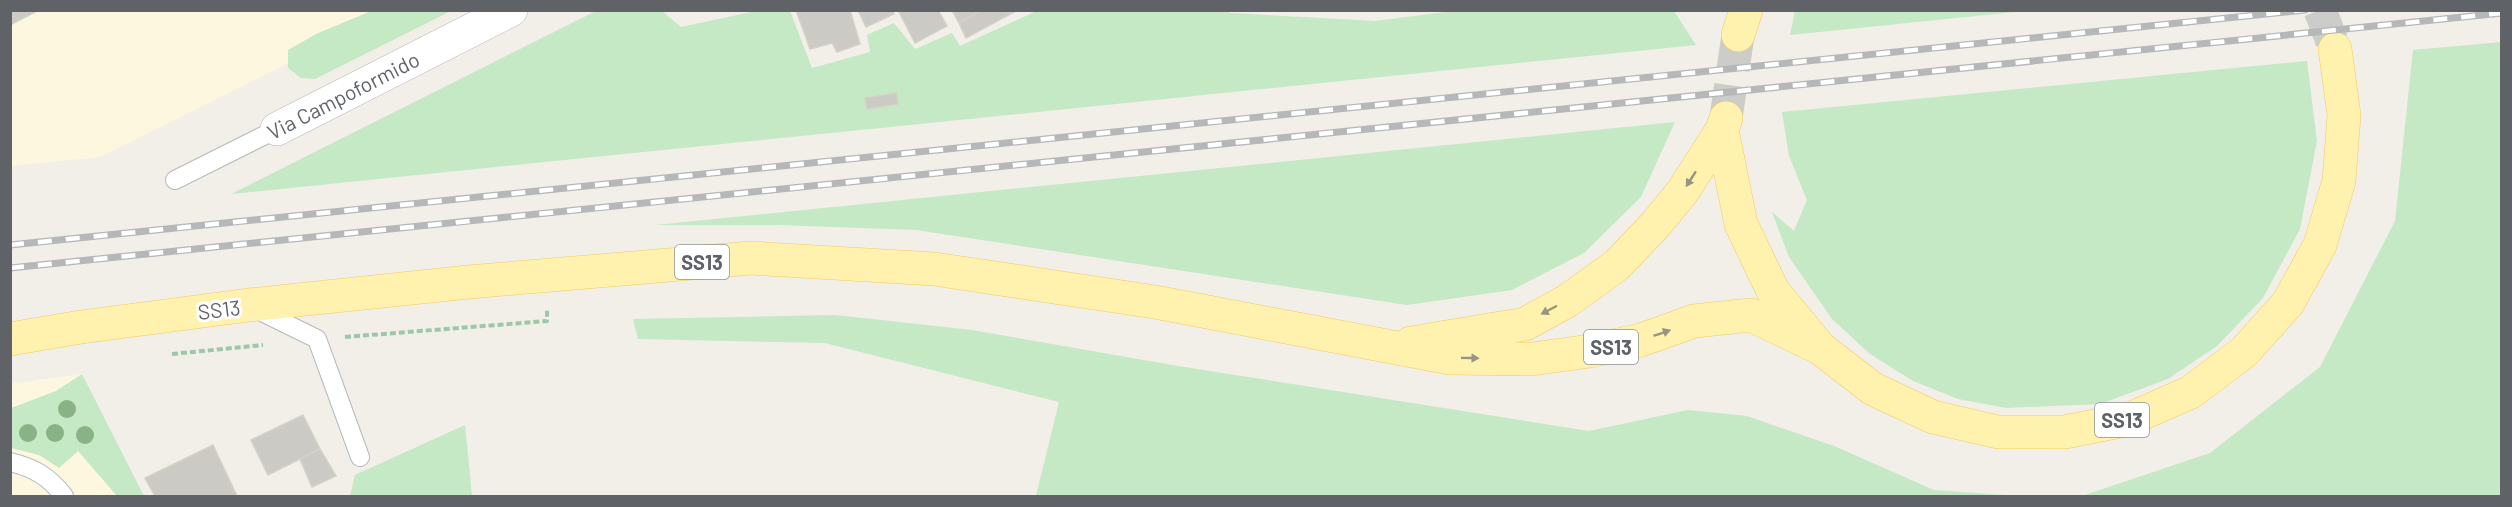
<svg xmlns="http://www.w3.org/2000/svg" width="2512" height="507" font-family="Barlow,sans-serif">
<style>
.commercial{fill:#fef7e0}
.green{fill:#c5e8c5}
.building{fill:#cccac5;stroke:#d6d1c6;stroke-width:1.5}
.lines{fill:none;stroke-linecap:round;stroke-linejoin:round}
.primary-tunnel{stroke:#ccccc8;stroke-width:33;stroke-dasharray:33 16;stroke-linecap:butt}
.service-casing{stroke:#b5b8bc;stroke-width:20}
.minor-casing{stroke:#b5b8bc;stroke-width:34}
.primary-casing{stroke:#f2c960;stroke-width:34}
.path{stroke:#9cc7a9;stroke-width:4;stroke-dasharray:6 3;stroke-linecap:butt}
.service{stroke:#fff;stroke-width:18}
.minor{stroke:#fff;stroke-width:33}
.primary{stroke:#fff2af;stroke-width:33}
.rail-casing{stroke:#b6b7b8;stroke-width:7}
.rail{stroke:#fff;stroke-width:4.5;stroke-dasharray:14;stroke-linecap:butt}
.tree{fill:#89b387}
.oneway{fill:#979581}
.labels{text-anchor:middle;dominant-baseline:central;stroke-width:6;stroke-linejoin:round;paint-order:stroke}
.shield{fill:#fff;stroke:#8f9295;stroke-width:1.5}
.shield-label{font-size:20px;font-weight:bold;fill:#5f6368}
.street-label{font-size:21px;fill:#5f6368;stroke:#fff}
</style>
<rect width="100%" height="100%" fill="#f1efe8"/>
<!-- commercial -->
<path class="commercial" d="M11,11H393L100,157L11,166Z
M82,374L144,496H11L10,384Z"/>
<!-- green -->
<path class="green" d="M1039,10H1222L1231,13L1375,21L1461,10L1674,11L1696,45L231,194L596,11H662L681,27L756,11H790L812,68L870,52L867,35L894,23L915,49L952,33L960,46Z
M371,11H451L315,79L301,78L288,68V50L316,34Z
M1795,11V10L2025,11L1790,35Z
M2501,42V496H2082L2210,453L2320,367L2395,221L2413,50Z
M2307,61L2317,141L2300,229L2263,298L2217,346L2168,379L2100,404L2006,408L1958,399L1913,381L1870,354L1832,319L1789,257L1772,212L1794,231L1807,200L1789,156L1782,112Z
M1675,122L1641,197L1584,253L1512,290L1407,305L916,230L779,225H655Z
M835,315L972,330L1178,366L1589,431L1688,410L1747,416L1834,446L1934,490L2020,496H1036L1059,402L825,343L638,339L633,319Z
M82,374L144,496H117L78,451L59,468L39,455L11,448V408L56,391Z
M465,425L472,496H350L355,475Z"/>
<!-- building -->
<path class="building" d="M10,10H39L10,25Z
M796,10H850L860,44L837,52L832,43L810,49Z
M858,10H892L894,14L866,27Z
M898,10H938L947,26L915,43Z
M952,10H982L959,23Z
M982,10L1014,12L966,38L959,23Z
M896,93L898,104L867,109L865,98Z
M303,415L320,449L268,475L251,440Z
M213,445L237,496H155L145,478Z
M320,449L336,476L312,487L300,459Z"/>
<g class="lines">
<!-- primary-tunnel -->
<path class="primary-tunnel" d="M2320,10L2335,49
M1726,118L1738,35"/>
<!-- service casing -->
<g class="service-casing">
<path id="service" d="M175,180L277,129
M256,309L317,339L360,457
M10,462C35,468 49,477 64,496"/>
</g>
<!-- minor casing -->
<g class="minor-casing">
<path id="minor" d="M277,129L511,10"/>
</g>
<!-- primary casing -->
<g class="primary-casing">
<path id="primary" d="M1738,35L1746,10
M1726,118L1722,130L1741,224L1773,291L1820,348L1873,389L1933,417L1998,432H2065L2130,419L2191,392L2244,352L2288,303L2320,245L2339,181L2344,115L2335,49
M10,339L81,327L249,305L469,282L751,258L934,269L1155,302L1450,358L1532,359L1590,351L1641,340L1694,321L1751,315L1820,348
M1411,343L1525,324L1567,301L1617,265L1656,224L1683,191L1722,130"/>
</g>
<!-- path -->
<path class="path" d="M345,337L547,321V309
M172,354L263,345"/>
<!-- service -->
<use href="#service" class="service"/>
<!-- minor -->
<use href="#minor" class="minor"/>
<!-- primary -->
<use href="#primary" class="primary"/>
<!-- rail casing -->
<g class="rail-casing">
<path id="rail" d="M10,245L2305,10
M10,268L2502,13"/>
</g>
<!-- rail -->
<use href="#rail" class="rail"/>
</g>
<!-- trees -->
<g class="tree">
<circle cx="67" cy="409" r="9"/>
<circle cx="28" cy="433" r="9"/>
<circle cx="55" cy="433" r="9"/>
<circle cx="85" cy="435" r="9"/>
</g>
<!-- one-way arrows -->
<defs><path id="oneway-solid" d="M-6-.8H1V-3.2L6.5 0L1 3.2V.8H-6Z" transform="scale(1.5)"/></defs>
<g class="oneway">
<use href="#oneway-solid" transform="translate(1691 179) rotate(123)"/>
<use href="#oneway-solid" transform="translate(1549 310) rotate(152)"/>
<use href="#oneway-solid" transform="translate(1662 333) rotate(-19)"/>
<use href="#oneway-solid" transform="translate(1470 358) rotate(1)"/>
</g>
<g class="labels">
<!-- shield labels -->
<g class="shield">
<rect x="675" y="245" width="54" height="34" rx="4.5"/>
<rect x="1584" y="330" width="54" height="34" rx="4.5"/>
<rect x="2095" y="403" width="54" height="34" rx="4.5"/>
</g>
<g class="shield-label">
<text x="702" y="262">SS13</text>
<text x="1611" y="347">SS13</text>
<text x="2122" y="420">SS13</text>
</g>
<!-- street labels -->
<g class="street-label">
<text transform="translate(343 95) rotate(-27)">Via Campoformido</text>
<text transform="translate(219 309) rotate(-7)">SS13</text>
</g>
</g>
<!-- border -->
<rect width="2512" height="507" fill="none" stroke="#5f6368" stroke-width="24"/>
</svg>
